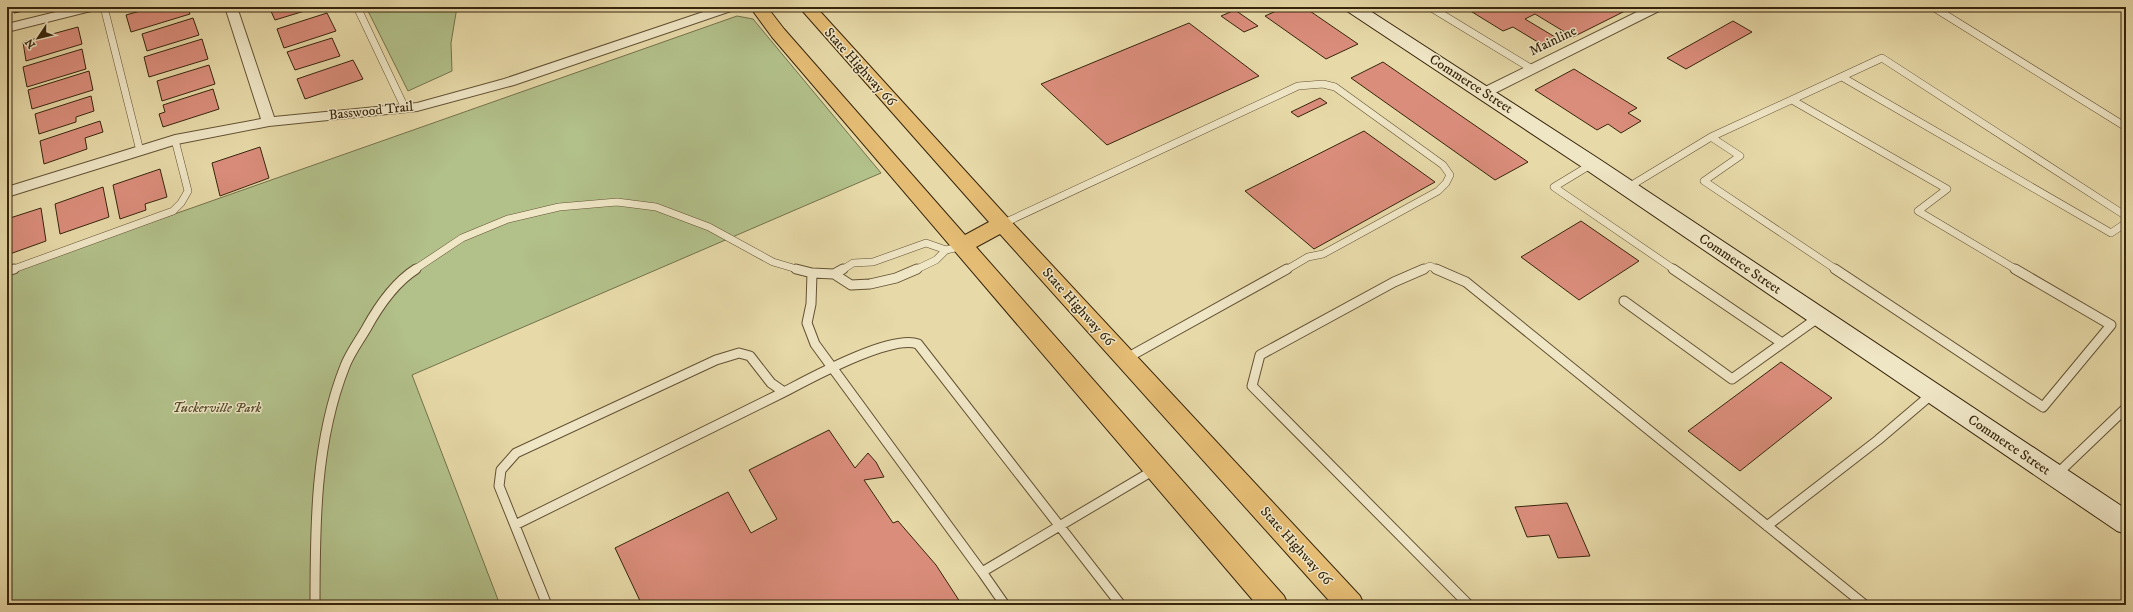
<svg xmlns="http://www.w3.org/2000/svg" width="2133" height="612" font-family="'IM FELL DW Pica',serif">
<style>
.green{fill:#b2c08a;stroke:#74724b}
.building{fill:#da8d7b;stroke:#37250c}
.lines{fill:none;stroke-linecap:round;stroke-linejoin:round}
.lane-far1-casing{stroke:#635233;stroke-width:8}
.lane-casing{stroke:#635233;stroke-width:11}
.street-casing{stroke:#635233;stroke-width:2}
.secondary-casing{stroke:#37250c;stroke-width:2}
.primary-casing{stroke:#37250c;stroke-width:2}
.lane-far1{stroke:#efe6c6;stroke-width:7}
.lane{stroke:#efe6c6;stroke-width:9}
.street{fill:#efe6c6;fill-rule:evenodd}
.secondary{fill:#efe6c6;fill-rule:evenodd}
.primary{fill:#e4bc74;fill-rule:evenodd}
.labels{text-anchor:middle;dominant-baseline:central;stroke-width:3;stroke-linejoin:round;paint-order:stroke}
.street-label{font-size:14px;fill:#37250c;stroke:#efe6c6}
.park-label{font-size:14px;font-style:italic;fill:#564c2c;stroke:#efe6c6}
</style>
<rect width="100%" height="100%" fill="#e7d9a8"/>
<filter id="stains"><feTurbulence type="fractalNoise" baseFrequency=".005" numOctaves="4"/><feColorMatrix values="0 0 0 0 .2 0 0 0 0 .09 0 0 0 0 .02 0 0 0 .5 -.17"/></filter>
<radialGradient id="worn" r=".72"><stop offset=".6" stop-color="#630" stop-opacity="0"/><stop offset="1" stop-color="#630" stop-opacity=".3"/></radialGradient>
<!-- green -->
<path class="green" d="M366,7H457L451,43L452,71L408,91Z
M737,16L753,19L881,173L412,375L500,605H7V273Z"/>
<!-- building -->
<path class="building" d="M15,7H42L14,13Z
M154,7H187L190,14L131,32L126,15Z
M269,7H310L311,9L275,20Z
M1285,7H1304L1358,44L1326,59L1265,16Z
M1464,7H1633L1573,37L1535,14L1525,19L1555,37L1541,44L1513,27L1503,31Z
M1235,10L1258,26L1244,32L1221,16Z
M327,13L336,31L284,48L277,29Z
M193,18L199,35L147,51L142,34Z
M1733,21L1752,32L1686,69L1667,58Z
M1189,23L1259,76L1107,145L1041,84Z
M78,27L82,44L26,61L23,42Z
M332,38L340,56L295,70L287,52Z
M202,39L208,59L149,77L144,57Z
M82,49L86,69L27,87L23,67Z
M353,60L363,79L305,99L297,79Z
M1383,62L1528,162L1495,180L1351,78Z
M209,65L215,84L162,101L157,81Z
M1574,69L1637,108L1628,113L1641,121L1621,133L1608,124L1597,130L1535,90Z
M89,71L93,90L32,109L28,90Z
M213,89L219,109L163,127L159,114L165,112L163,105Z
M91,96L94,111L76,117V122L39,134L35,114Z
M1320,98L1327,103L1298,117L1291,112Z
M100,121L103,132L85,138L87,149L44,164L40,141Z
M1364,131L1435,182L1314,249L1245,191Z
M260,147L269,178L220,196L212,163Z
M160,169L167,197L145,204L146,210L120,219L113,185Z
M103,187L109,217L60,234L55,204Z
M41,208L46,241L7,255V219Z
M1581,221L1639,261L1579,300L1521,257Z
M1781,362L1832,398L1740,471L1688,431Z
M829,430L855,468L868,453L876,462L884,477L864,480L893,523L898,521L936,565L962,605H642L615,548L728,492L751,533L777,519L749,470Z
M1567,503L1590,556L1558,558L1549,535L1527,537L1515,507Z"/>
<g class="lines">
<!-- lane-far1 casing -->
<g class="lane-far1-casing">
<path id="lane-far1" d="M104,7L140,151
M357,7L405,108
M1108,7H1113
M1430,7L1532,69
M1933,7L2126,127
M1842,77L2111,233L2126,223
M1792,100L1947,189L1918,211L2017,270
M1711,137L1740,156L1704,181L1837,270
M1592,164L1554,187L1675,270
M1627,188L1711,137L1882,58L2126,216
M1002,224L1298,86L1323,84L1335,87L1443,165L1450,175L1446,183L1438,191L1323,254L1308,257L1286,270
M11,270L173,211L181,203L188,191L175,140
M414,270L462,238L508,219L559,207L617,202L656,207L709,227L773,262L800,270
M842,270L853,263L873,262L926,243L946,250
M915,270L936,260L946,250L963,246
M1422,270L1430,266L1438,270"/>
</g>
<!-- lane casing -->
<g class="lane-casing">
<path id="lane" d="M796,269L812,273
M917,269L896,278L870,284L851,285L834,274L812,273L811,304L807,323L815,344L982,572L1154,470
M1424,269L1394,282L1260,355L1252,386L1469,605
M1436,269L1466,282L1865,605
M1673,269L1782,343
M1835,269L2043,407L2111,325L2015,269
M7,271L14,269
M834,274L843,269
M1624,301L1732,379L1819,317
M1125,359L1287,269
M2056,475L2126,408
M515,525L784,392
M1767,526L1878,440L1932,394
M982,572L1005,605
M315,605C315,525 315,441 345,366C350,353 359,341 366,329C378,307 394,283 416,269
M547,605L499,486L501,470L516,453L716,360L739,353L750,356L771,383L784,392C811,378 891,334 918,344L1121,605"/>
</g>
<!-- street casing -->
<g class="street-casing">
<path id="street" d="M76,7H97L95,10L7,32V24Z
M225,7H237L274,117L417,103L504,79L718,7H736L734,10L514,85L417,111L269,126L177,144L7,197V187L175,135L261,119Z
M1647,7H1663L1661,10L1489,96H1479L1477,93L1479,90Z"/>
</g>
<!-- secondary casing -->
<g class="secondary-casing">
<path id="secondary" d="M1345,7H1364L1599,159L2126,509V534L2117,531L1585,169L1347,11Z"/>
</g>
<!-- primary casing -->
<g class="primary-casing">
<path id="primary" d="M750,7H767L784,29L965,235L989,222L799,7H816L1009,219L1360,596L1364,605H1333L1000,234L976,247L1284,596L1288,605H1257L772,37Z"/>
</g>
<!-- lane-far1 -->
<use href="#lane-far1" class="lane-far1"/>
<!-- lane -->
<use href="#lane" class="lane"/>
<!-- street -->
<use href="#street" class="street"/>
<!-- secondary -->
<use href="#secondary" class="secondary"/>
<!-- primary -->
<use href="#primary" class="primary"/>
</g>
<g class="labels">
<!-- street labels -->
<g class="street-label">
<text transform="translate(1553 41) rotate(-26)">Mainline</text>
<text transform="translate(860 67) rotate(48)">State Highway 66</text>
<text transform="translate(1471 84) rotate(33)">Commerce Street</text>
<text transform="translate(371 111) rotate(-6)">Basswood Trail</text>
<text transform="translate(1740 264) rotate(34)">Commerce Street</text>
<text transform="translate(1078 307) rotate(48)">State Highway 66</text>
<text transform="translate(2009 445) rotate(34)">Commerce Street</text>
<text transform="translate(1296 546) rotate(48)">State Highway 66</text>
</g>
<!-- park labels -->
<g class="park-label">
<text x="217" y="408">Tuckerville Park</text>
</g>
</g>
<!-- margin -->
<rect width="2133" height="612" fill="none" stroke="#e7d9a8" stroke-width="24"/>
<rect x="8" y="8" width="2117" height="596" fill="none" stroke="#37250c" stroke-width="2"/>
<rect x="12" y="12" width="2109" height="588" fill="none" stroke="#37250c"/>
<!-- north arrow -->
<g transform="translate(38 38) rotate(235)" stroke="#efe6c6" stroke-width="3" paint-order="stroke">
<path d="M0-3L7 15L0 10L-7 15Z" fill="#37250c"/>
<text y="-6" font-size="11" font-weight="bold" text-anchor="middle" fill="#37250c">N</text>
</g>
<rect width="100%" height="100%" filter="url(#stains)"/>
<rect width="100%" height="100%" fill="url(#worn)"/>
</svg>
